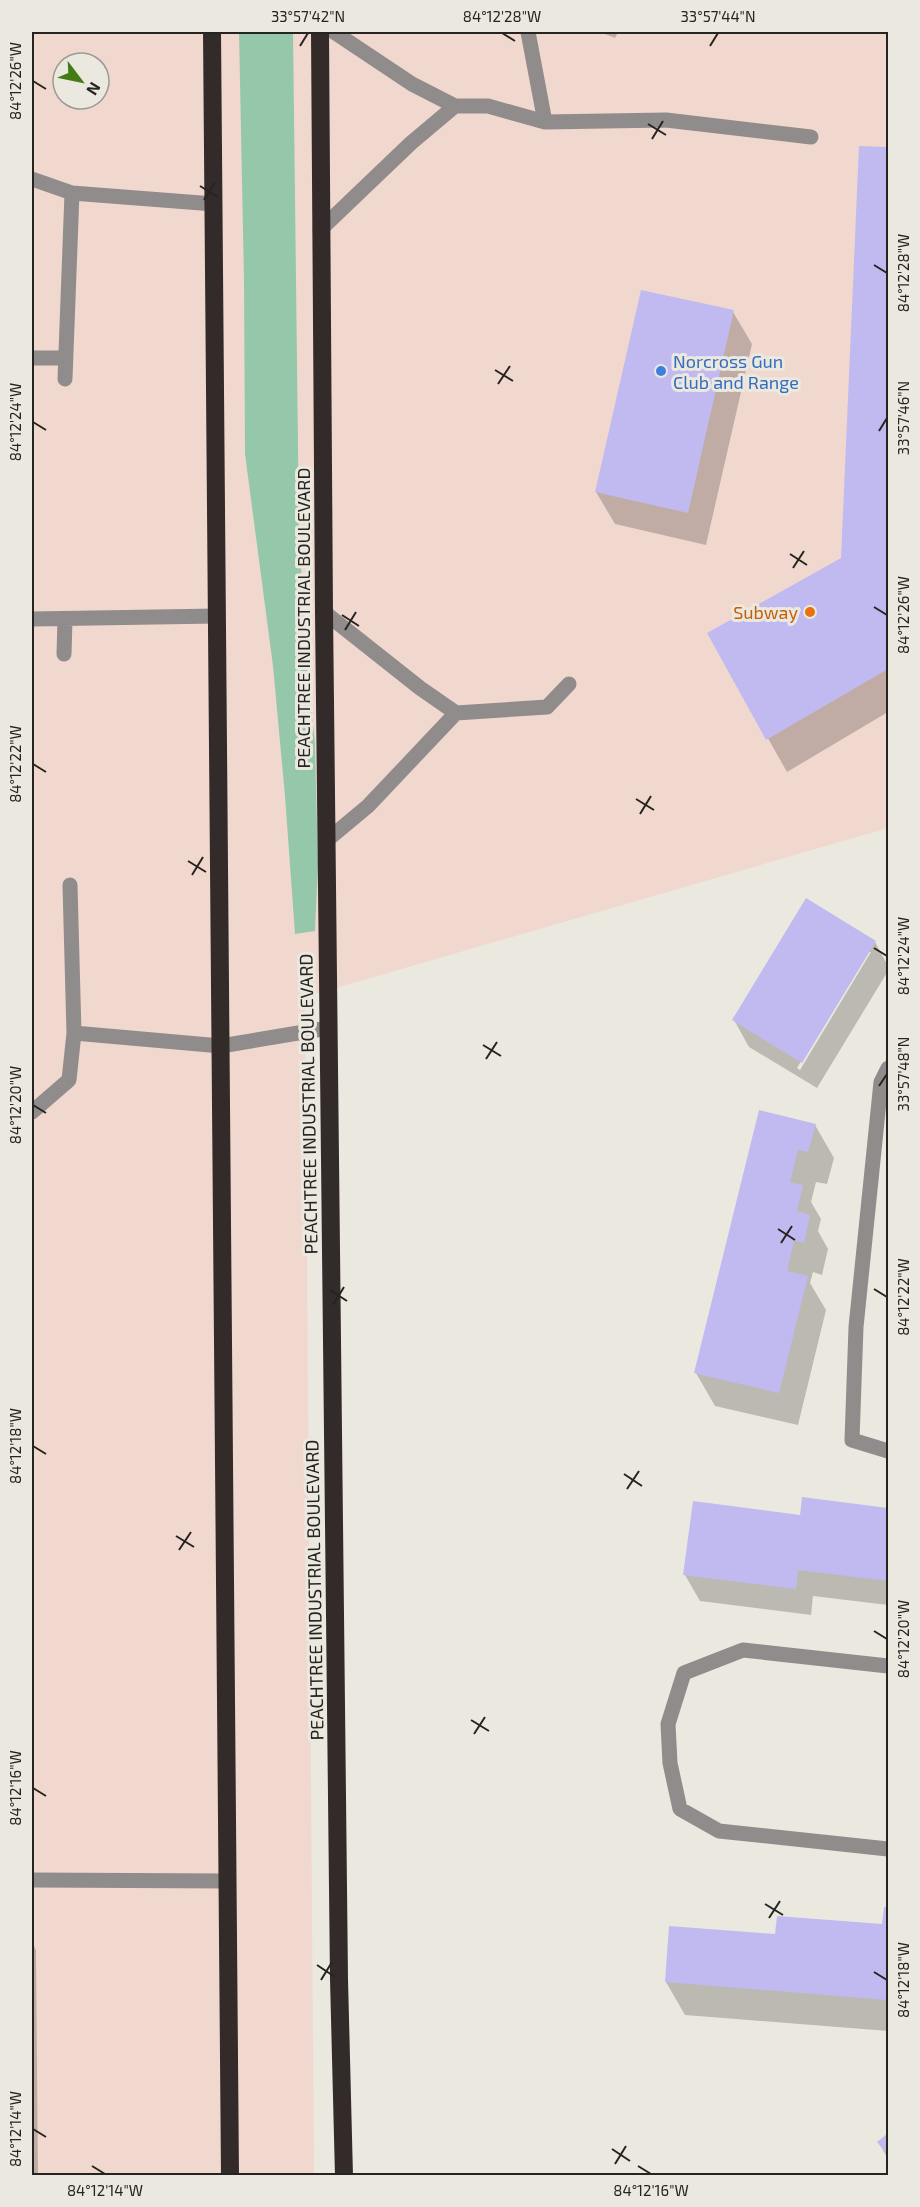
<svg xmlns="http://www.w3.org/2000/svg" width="920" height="2207" font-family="'Exo 2',sans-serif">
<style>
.commercial{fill:#f1d8cf;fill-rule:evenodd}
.green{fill:#95c8aa}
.shadow{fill:#0003;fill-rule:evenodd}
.building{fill:#c1baf0}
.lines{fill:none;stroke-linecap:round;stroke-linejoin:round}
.minor{stroke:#918c8c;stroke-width:15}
.highway{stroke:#332b2a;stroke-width:18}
.ticks{fill:none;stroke:#262421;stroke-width:2}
.shop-dot{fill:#3f7fe0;stroke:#ebe8df;stroke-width:2}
.food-dot{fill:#e8710a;stroke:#ebe8df;stroke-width:2}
.labels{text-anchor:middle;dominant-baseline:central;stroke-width:6;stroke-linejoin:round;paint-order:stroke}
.shop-label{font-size:18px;fill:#366cbe;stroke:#ebe8df;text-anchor:start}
.food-label{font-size:18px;fill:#c56008;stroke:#ebe8df;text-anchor:end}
.street-label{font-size:18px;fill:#262421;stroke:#ebe8df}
.neatline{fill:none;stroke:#262421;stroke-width:2}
.ticks-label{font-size:15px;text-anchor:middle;fill:#262421}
</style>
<rect width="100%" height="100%" fill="#ebe8df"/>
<!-- commercial -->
<path class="commercial" d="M32,32H888V828L305,997L314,2175L32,2176ZM63,63H99V99H63Z"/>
<!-- green -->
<path class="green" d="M239,32H293L299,527L305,648L315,743L318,866L315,931L295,934L285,796L273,666L245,454L244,281Z"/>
<!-- shadow -->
<path class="shadow" d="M600,32H618L615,38Z
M860,148L888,149V712L787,772L709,634L842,559Z
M733,312L752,344L706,545L615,524L596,492Z
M875,942L888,966V971L817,1088L749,1047L734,1020ZM867,952H871L800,1070L797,1068Z
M760,1112L815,1125L834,1158L827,1184L816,1182L811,1202L821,1219L818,1231L828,1249L822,1275L813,1272L810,1283L826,1310L798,1425L715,1406L696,1373Z
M803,1499L888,1509V1605L813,1596L811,1615L700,1601L685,1575L801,1516Z
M885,1908L888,1909V2031L685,2015L666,1982L884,1926Z
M32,1942L36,1950L38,2176H32Z
M888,2135V2159L879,2143Z"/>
<!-- building -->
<path class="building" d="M859,146L888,147V669L766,740L707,633L841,558Z
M641,290L734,310L688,513L595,492Z
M806,898L876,941L802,1063L732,1020Z
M759,1110L816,1124L808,1152L798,1150L790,1182L803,1185L797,1211L810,1215L804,1243L794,1240L787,1271L808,1276L779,1393L694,1373Z
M802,1497L888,1508V1581L798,1570L796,1589L683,1575L693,1501L800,1515Z
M884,1907H888V2000L665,1982L669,1926L775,1934L777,1916L882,1924Z
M888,2133V2155L877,2142Z"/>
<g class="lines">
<!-- minor -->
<path class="minor" d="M334,32L412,84L455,106H488L545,122L666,120L811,137
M528,32L545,122
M32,179L72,193
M320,230L411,143L455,106
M32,358H65
M65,379L72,193L214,204
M324,612L420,688L456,713L547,707L569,684
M32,619L217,616
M64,654L65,619
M326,841L368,806L456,713
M74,1033L221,1046L328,1028
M888,1068L881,1082L856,1327L852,1440L888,1451
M32,1112L69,1080L74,1033L70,885
M888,1666L743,1650L684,1673L668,1724L670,1763L680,1809L719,1831L888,1849
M32,1880L228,1881"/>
<!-- highway -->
<path class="highway" d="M212,32L230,2176
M320,32L324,612L339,1979L344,2176"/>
</g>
<!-- ticks -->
<path class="ticks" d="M502,33L515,41M300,46L308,33M710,46L718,33M33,81L46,89M648,124L666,135M652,139L663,121M200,186L218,197M204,200L215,182M874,265L887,273M495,370L513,381M498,384L510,366M33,422L46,430M879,431L887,418M790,554L807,565M793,568L804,551M874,607L887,615M342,615L359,626M345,630L356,612M33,764L46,772M636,799L654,810M640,814L651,796M188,861L206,872M192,875L203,857M874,948L887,956M483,1045L501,1056M486,1059L497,1042M879,1086L887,1074M33,1105L46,1113M778,1229L795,1240M781,1243L792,1226M874,1289L887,1297M330,1290L347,1301M333,1305L344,1287M33,1446L46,1454M624,1474L642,1486M627,1489L639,1471M176,1536L194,1547M179,1550L191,1532M874,1631L887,1639M471,1720L489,1731M474,1734L485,1717M33,1788L46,1796M765,1904L783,1915M769,1918L780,1901M317,1965L335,1977M874,1972L887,1980M321,1980L332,1962M33,2129L46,2137M612,2149L630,2161M615,2164L626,2146M92,2166L105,2174M638,2166L651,2174"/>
<!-- markers -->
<circle class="shop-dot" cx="661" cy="371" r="6"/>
<circle class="food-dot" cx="810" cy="612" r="6"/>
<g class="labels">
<!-- shop labels -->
<g class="shop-label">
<text x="673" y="361">Norcross Gun<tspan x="673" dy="21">Club and Range</tspan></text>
</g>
<!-- food labels -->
<g class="food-label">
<text x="798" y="612">Subway</text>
</g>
<!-- street labels -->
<g class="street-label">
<text transform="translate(303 618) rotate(-90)">PEACHTREE INDUSTRIAL BOULEVARD</text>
<text transform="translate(308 1104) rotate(-91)">PEACHTREE INDUSTRIAL BOULEVARD</text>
<text transform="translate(314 1590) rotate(-91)">PEACHTREE INDUSTRIAL BOULEVARD</text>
</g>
</g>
<!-- border -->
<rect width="920" height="2207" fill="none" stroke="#ebe8df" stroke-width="66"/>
<!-- north arrow -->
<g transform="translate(81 81) rotate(122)"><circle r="28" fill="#ebe8df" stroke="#9c9a93" stroke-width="1.5"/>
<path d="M0-4.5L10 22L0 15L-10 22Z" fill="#437c15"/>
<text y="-9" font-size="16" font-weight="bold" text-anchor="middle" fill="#262421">N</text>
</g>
<rect x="33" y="33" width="854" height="2141" class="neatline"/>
<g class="ticks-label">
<text x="308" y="22">33°57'42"N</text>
<text x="502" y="22">84°12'28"W</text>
<text x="718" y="22">33°57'44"N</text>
<text transform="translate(16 81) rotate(-90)" y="5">84°12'26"W</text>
<text transform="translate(904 273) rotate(-90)" y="5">84°12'28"W</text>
<text transform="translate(904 418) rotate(-90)" y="5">33°57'46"N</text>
<text transform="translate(16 422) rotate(-90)" y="5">84°12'24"W</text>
<text transform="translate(904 615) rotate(-90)" y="5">84°12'26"W</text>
<text transform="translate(16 764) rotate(-90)" y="5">84°12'22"W</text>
<text transform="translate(904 956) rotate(-90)" y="5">84°12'24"W</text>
<text transform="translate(904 1074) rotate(-90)" y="5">33°57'48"N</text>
<text transform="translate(16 1105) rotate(-90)" y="5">84°12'20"W</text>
<text transform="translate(904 1297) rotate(-90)" y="5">84°12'22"W</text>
<text transform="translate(16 1446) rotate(-90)" y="5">84°12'18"W</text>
<text transform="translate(904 1639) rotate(-90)" y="5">84°12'20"W</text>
<text transform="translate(16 1788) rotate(-90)" y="5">84°12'16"W</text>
<text transform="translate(904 1980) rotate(-90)" y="5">84°12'18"W</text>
<text transform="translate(16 2129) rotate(-90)" y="5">84°12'14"W</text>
<text x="105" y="2196">84°12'14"W</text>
<text x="651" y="2196">84°12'16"W</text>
</g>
</svg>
